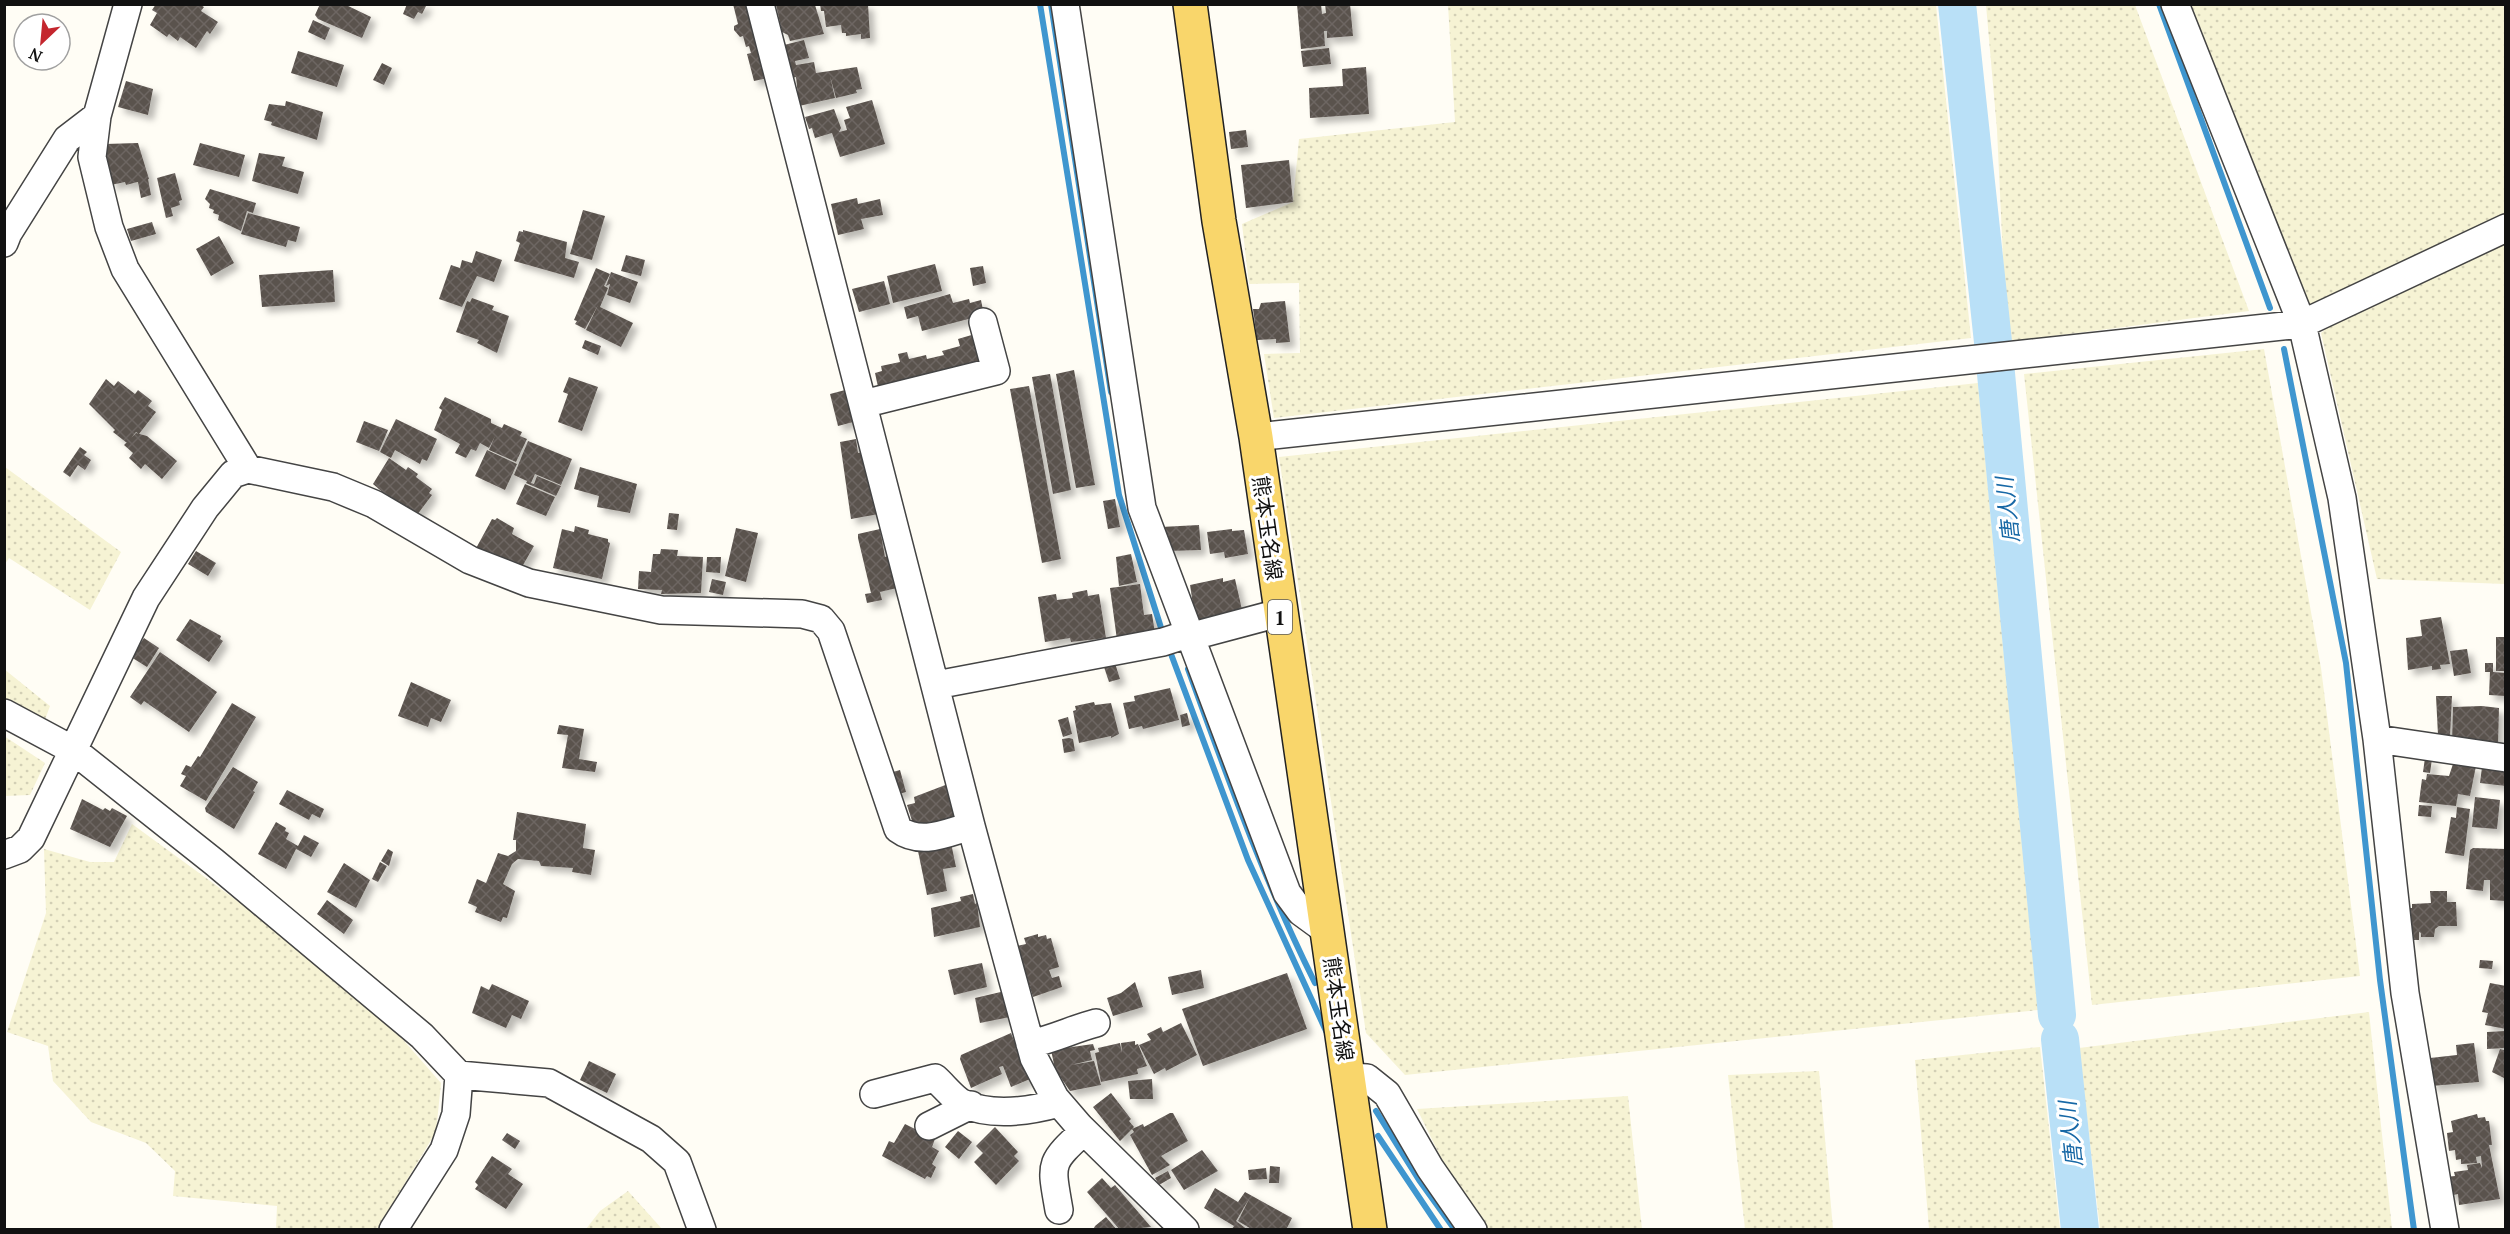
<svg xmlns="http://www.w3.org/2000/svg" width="2510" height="1234" font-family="'PT Serif','Noto Sans JP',serif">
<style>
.farmland{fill:url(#farmland-dots)}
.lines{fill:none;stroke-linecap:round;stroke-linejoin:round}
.stream{stroke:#3f96cf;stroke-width:6}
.river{stroke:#b9e0f7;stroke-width:38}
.building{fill:url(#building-cross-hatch);filter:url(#shadow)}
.minor-casing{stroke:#444;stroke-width:30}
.major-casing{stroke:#222;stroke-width:36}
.minor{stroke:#fff;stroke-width:27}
.major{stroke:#f9d66b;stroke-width:33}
.labels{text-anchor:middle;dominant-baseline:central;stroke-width:6;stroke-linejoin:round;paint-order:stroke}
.shield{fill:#fff;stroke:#585858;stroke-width:1.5}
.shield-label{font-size:20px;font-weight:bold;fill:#111}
.street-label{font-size:21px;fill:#111;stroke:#fff}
.water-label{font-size:22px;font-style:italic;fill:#1768a6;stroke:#fff}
</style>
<defs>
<pattern id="farmland-dots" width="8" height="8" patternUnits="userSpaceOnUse" patternTransform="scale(1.5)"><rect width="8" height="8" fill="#f6f3d4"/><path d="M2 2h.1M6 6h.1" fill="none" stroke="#d2cfb5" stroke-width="1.8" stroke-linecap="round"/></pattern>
<pattern id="building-cross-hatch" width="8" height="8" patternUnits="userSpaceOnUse" patternTransform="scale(1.5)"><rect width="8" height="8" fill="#5a524d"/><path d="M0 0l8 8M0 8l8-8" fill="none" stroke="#6d6662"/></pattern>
<filter id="shadow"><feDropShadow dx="5.5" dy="5.5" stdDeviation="3" flood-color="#0004"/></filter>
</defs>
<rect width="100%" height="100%" fill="#fffdf5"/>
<!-- farmland -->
<path class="farmland" d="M1448,5H1936L1971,338L1274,418L1264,354L1300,353L1299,283L1249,284L1242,224L1293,202L1299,139L1455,122Z
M1986,5H2135L2249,311L2007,342L1997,130Z
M2191,5H2505V215L2306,311Z
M2505,241V584L2377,579L2321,333L2365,294Z
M2264,349L2321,668L2360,976L2092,1005L2024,374Z
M1978,383L2038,1010L1405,1075L1366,1033L1279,457Z
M5,467L121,552L90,610L9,558L5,564Z
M4,669L50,706L43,725L5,704Z
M4,736L45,763L30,795L5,796Z
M132,824L254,913L398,1034L441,1083L436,1132L377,1229H276L277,1206L173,1196L175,1171L146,1143L91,1122L53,1081L48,1046L7,1032L46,913L44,849L90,862H114Z
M2369,1012L2392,1229H2100L2079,1048Z
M2040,1047L2060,1229H1929L1915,1060Z
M1819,1071L1833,1229H1745L1728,1075Z
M1628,1096L1642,1229H1476L1417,1109Z
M628,1191L662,1229H586L600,1211Z"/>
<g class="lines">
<!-- stream -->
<path class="stream" d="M1040,4L1119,495L1163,634
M1051,4L1111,392
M2159,4L2270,308
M2284,349L2346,663L2380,980L2414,1230
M1168,646L1248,860L1326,1031
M1188,669C1227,776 1264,881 1315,983
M1376,1111L1419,1180L1455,1230
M1378,1136L1441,1230"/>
<!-- river -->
<path class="river" d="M1957,4L1993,342L2057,1015
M2060,1039L2080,1230"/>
</g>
<!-- building -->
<path class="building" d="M156,4H199L204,7L201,11L218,22L210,34L207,31L196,48L180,37L178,41L169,34L167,37L150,25L157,13L152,10Z
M320,4H344L371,17L362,38L318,19L315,15Z
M407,4H427L422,14L418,12L414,19L403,14Z
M733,4H754L773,77L754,81L747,54L751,53L749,46L746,47L743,36L740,37L734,30V26L738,24Z
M820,4H868L870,38L861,39V34L846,36V33H842L841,25L826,27L824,11H821Z
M1297,4H1321L1322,14L1326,13L1325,4H1350L1353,36L1327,38V31H1324L1325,46L1301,49Z
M776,5H815L824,34L790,41L788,35L782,32Z
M313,20L330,28L325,40L308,32Z
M804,40L809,58L795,61L796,65L814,62L816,73L857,67L862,89L856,90L857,93L836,98L830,76L835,98L799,106L796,77L792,78L784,45Z
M1329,48L1331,64L1303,67L1301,51Z
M298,51L344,65L337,87L291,73Z
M382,63L392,68L384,85L373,80Z
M1366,67L1369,114L1310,118L1309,88L1343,86L1342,69Z
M126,81L153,89L148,115L118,107Z
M872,100L885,144L840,157L832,133L815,138L812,128L809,129L805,117L834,109L841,128L839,132L847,130L844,120L850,118L846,107Z
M286,101L323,112L317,140L271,125L272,122L264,120L269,104L285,106Z
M1246,130L1248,147L1231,149L1229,132Z
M138,143L149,179L126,185L125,182L111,185L105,144Z
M200,143L245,155L239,177L193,165Z
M259,153L285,157L282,166L304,172L298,194L252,181Z
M1289,160L1293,202L1246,208L1241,165Z
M175,173L182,200L179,201L180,205L171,208L173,216L166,218L157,178Z
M148,179L151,195L141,198L138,182Z
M210,189L256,203L253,213L247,211L241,231L218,220L219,215L213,213L214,210L209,208L210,204L205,199Z
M857,198L858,204L880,199L883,215L861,219L864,229L838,235L831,204Z
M583,210L605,216L592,260L570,254Z
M248,213L300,227L296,242L288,240L286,247L241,234Z
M152,222L156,234L131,241L127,229Z
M523,230L567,242L565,258L579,262L574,278L514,261L520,243L516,241L519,231L523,232Z
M219,236L234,263L211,276L196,249Z
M476,251L502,260L494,282L477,276L462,307L439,299L451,265L460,268L462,260L472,263Z
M626,255L645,260L641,276L621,271Z
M935,264L942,291L893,303L887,276Z
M983,266L986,283L973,286L970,268Z
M596,268L610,274L604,286L608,288L600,307L633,323L621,347L586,330L598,305L585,329L575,324L577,321L574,320Z
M333,270L335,302L262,307L259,275Z
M611,272L638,282L630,303L607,295L610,284L606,286Z
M884,281L890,304L859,312L852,289Z
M950,294L953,303L969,299L970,303L981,300L984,315L922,331L918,316L907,319L904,307Z
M472,298L494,306L492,310L509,316L497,353L477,343L479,340L456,332L467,301L470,302Z
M1285,301L1290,342L1276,343V339L1257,340L1253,309H1259L1261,303Z
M975,334L1000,356L878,387L875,373L882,371L881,366L900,362L898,354L907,352L909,359L926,355L927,359L944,355L942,351L960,346L958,339Z
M585,340L601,346L598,355L582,348Z
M1074,370L1095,485L1076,488L1056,374Z
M1050,374L1071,490L1053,494L1032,377Z
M569,377L598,387L582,431L558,422L568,394L563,392Z
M106,379L114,386L118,381L135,394L138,390L152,401L148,406L156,412L139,434L136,432L127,443L113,432L115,430L89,404Z
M1029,386L1061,559L1042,563L1010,389Z
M849,389L857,421L838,426L830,394Z
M445,397L491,419V423L502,428L504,424L522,432L520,436L527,439L516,462L489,450L495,436L489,448L480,443L476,451L471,449L466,458L455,453L460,444L434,430L442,410L439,408Z
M396,419L437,439L427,461L422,459L420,464L395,450L391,458L380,452Z
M364,421L388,430L379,451L356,442Z
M136,433L147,436L177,461L162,479L145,464L141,469L129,458L133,453L124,445Z
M856,439L858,453L865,452L879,514L851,519L840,442Z
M528,441L572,459L561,485L535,474L531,483L534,484L537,476L561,486L556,496L526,483L527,481L514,475Z
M80,447L87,452L84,455L91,460L85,470L78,465L70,477L63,472Z
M487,450L517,464L505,490L475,476Z
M389,458L406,470L408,467L418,474L416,477L432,489L429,493L432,495L414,519L373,484Z
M580,467L637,484L630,513L597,507L599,496L574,489Z
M525,484L555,497L546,516L516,504Z
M1115,499L1120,527L1108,529L1103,501Z
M669,513L679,514L677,530L667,529Z
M497,518L514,528L512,534L534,546L519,572L474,552L492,519L495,520Z
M1199,525L1201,550L1168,551L1161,527Z
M575,526L589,530L588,534L608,539V542L610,543L602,579L553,568L562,529L574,532Z
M736,528L758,533L746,582L725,576Z
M880,529L885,557L888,556L889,562L892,561L897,588L880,592L882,600L867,603L865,594L871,593L858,538V534Z
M1232,529V531L1244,530L1248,554L1225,558L1224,552L1210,554L1207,532Z
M661,549L678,550L677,556L703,557L701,593L661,594L662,590L638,589L639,571L651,572L653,554H660Z
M196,551L216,563L208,576L188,564Z
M1131,554L1137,582L1119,586L1116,557Z
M707,557H721L720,573L706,572Z
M1223,578V582L1235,579L1243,614L1196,624L1190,585Z
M712,579L726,582L723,595L709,592Z
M1140,584L1144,615L1152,614L1155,633L1117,640L1110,588Z
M1087,590L1088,596L1099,594L1106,638L1071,642L1070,638L1045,642L1038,597L1056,594L1057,600L1073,598L1072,593Z
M2441,617L2450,664L2440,665L2441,669L2432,670V666L2408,670L2406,638L2422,636L2420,620Z
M190,619L221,636L220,639L223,641L209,662L176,640Z
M2496,637H2506V671H2496Z
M144,638L159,648L147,667L131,657Z
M2467,649L2471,673L2454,676L2450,651Z
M160,652L217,692L189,732L144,701L141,705L130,697Z
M1114,660L1120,679L1109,682L1103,664Z
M2485,663H2493V672L2506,673V696L2489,695L2490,672H2485Z
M411,682L451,700L441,722L431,718L428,727L398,716Z
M1170,688L1179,720L1143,729L1142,726L1129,729L1123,703L1135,701L1134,696Z
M2436,696H2452L2450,736L2438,735Z
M1094,702L1095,705L1111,703L1119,734L1111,738V736L1079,743L1073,711L1076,710L1075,706Z
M232,703L256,717L206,801L180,786L186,776L181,774L186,765L191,767L198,756L200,757Z
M2482,706L2499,708L2498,746L2452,743L2453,707Z
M1187,713L1190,725L1182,727L1180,715Z
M1068,717L1072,734L1063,737L1058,720Z
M559,725L584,729L579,759L597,762L595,772L562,768L568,735L557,734Z
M1069,738L1073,739L1075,751L1064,753L1062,739Z
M2425,758L2432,759L2430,773L2423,772Z
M2483,759L2506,762V786L2480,783Z
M2453,764L2476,766L2470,796L2458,794L2456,806L2419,802L2422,779L2426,780L2427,774L2449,776Z
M233,767L258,782L253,791L255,792L234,829L206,812L205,808Z
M900,770L906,792L892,796L886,774Z
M948,784L960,820L920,828L918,822L913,824L907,805L915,803L914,797Z
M287,790L324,809L320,818L312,814L309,820L279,804Z
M2475,797L2500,800L2497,829L2472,827Z
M82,799L103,810L105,808L110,811L112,808L127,816L110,847L70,829Z
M2419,805L2432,806L2431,817L2418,816Z
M2457,807L2470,809L2464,856L2445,853L2451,817L2456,818Z
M517,812L586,824L583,848L595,850L591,875L572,872L573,868L541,866L539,861L518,859L512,864L503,884L515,891L507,918L503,917L501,922L475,912L477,907L468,903L477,879L486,883L498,853L508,856L516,851V840H513Z
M276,822L286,828L285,831L289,833L286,839L298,846L304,835L319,843L311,857L296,849L286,869L258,854Z
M951,843L956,867L943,869L947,891L927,895L918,851Z
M2473,848L2506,849V901L2490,900V880H2484L2483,891L2466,889L2470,850Z
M388,849L393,852L389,866L381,861Z
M380,862L387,866L378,882L372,879Z
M344,863L370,880L356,908L327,892Z
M2430,891H2447V902H2456L2457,926H2439L2435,929L2434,937H2421V933L2419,932V940H2414L2408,908H2412V904L2431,903Z
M973,894L975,904L977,903L980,927L934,937L931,908L961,901L960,897Z
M327,900L353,920L344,934L317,914Z
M1038,934V937L1046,935L1047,939L1051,938L1059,967L1049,970L1052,978L1059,976L1062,987L1033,997L1017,946L1026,944L1024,938Z
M2480,960L2493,961L2492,969L2479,968Z
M982,963L987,987L954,995L948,970Z
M1201,970L1204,988L1172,995L1168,977Z
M1287,973L1307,1029L1203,1066L1182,1009Z
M1135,982L1143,1007L1113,1016L1107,998L1121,993Z
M2490,983L2506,986V1029L2485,1025L2488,1013L2482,1012Z
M492,984L529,1001L521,1019L512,1015L506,1028L472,1013L481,986L489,990Z
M1005,991L1010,1017L980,1023L975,998Z
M1181,1023L1197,1055L1166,1071L1165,1068L1154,1074L1139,1045L1151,1040L1147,1034L1161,1027L1163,1032Z
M2505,1031L2506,1040V1079L2492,1072L2500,1049L2504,1050L2505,1048L2487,1049V1032Z
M1011,1033L1030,1079L1011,1087L1003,1066L999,1067L1002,1074L971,1088L960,1059L961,1055Z
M1135,1041V1045L1138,1044L1147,1066L1137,1069L1138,1074L1101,1082L1095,1053L1099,1052L1098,1048L1120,1043L1122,1053L1121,1043Z
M2474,1043L2479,1082L2431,1086L2430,1058L2457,1055L2456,1045Z
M1093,1044L1095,1050L1090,1051L1092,1060L1071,1065L1094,1061L1101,1085L1070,1091L1055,1069L1051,1050Z
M589,1061L616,1074L607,1093L580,1080Z
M1152,1079L1153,1099H1130L1128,1081Z
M1111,1093L1131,1119L1129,1121L1134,1127L1120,1141L1093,1107Z
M1170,1113H1173L1188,1141L1161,1156L1170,1165L1152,1175L1130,1135L1134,1132L1132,1129L1143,1124L1144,1127Z
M2477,1114L2478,1118L2485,1117L2486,1121H2489L2492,1145H2489L2500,1199L2459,1205L2458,1194L2449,1196L2446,1177L2455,1176L2454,1172L2468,1170L2467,1165L2480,1163L2482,1168L2481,1156L2476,1157L2477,1163L2461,1164V1159L2456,1160L2455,1150L2449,1151L2447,1133L2453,1132L2451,1121Z
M905,1124L935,1139L932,1147L939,1151L932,1164L936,1167L931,1178L927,1176L925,1179L882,1156L889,1141L894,1143Z
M995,1127L1018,1152L1014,1156L1019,1161L996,1185L974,1162L983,1153L976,1146Z
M958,1131L972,1142L959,1159L945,1147Z
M507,1133L520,1141L515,1149L502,1140Z
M1202,1150L1218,1171L1184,1190L1171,1170Z
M492,1156L512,1169L508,1174L523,1184L506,1209L475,1189L478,1185L475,1182Z
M1270,1166L1280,1167L1279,1183H1269Z
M1266,1168L1267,1179L1249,1180L1248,1170Z
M1168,1171L1171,1178L1159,1185L1155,1178Z
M1102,1178L1111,1188L1115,1185L1151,1227L1120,1230L1087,1192Z
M1215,1188L1238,1202L1245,1192L1292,1218L1286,1230H1253L1238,1221L1249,1199L1236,1221L1248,1230H1231L1234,1226L1204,1208Z
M1106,1217L1117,1230H1093L1095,1226Z"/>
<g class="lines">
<!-- minor casing -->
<g class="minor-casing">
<path id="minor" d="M128,4L97,116L92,157L109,227L125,269L248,469
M760,4L971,826L1034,1058L1055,1098L1080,1127L1185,1230
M1065,4L1142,508L1287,893L1301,912L1327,931
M2175,4L2302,324L2342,498L2377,739L2405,993L2445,1230
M4,243L8,233L67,139L97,116
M863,404L996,371L983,322
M1256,437L2302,324L2506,228
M1189,637L1279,613
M936,685L1163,642L1188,634
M4,713L73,750L214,862L422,1036L459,1075L549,1083L651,1139L677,1162L702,1230
M2377,739L2506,758
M4,855L20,849L31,838L146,598L205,508L233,474L248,469L333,487L374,504L470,560L529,583L661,610L802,614L821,619L831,631L898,829C921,846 946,833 971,826
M1030,1044C1054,1039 1073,1029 1096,1023
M1349,1077L1367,1078L1387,1094L1430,1168L1473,1230
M874,1094L935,1078C943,1085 953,1098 962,1103C991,1117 1030,1111 1059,1103
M929,1126L971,1105
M1059,1210C1051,1163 1048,1164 1084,1131
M393,1230L444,1150L456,1114L459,1075"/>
</g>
<!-- major casing -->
<g class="major-casing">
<path id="major" d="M1190,4L1219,221L1256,437L1370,1230"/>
</g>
<!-- minor -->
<use href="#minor" class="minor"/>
<!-- major -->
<use href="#major" class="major"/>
</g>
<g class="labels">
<!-- shield labels -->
<rect class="shield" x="1268" y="600" width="24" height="34" rx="4.5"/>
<g class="shield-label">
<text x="1280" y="617">1</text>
</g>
<!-- street labels -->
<g class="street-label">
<text transform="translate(1268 528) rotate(82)">熊本玉名線</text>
<text transform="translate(1339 1009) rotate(82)">熊本玉名線</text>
</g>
<!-- water labels -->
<g class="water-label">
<text transform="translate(2007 510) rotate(-96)">唐人川</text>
<text transform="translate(2070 1134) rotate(-96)">唐人川</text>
</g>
</g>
<!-- border -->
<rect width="2510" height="1234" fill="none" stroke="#111111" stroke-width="12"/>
<!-- north arrow -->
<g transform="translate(42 42) rotate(206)"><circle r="28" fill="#ffffff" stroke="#a0a0a0" stroke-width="1.5"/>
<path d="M0-4.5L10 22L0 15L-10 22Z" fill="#c4262e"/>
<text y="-9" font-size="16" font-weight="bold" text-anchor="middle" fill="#111111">N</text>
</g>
</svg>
